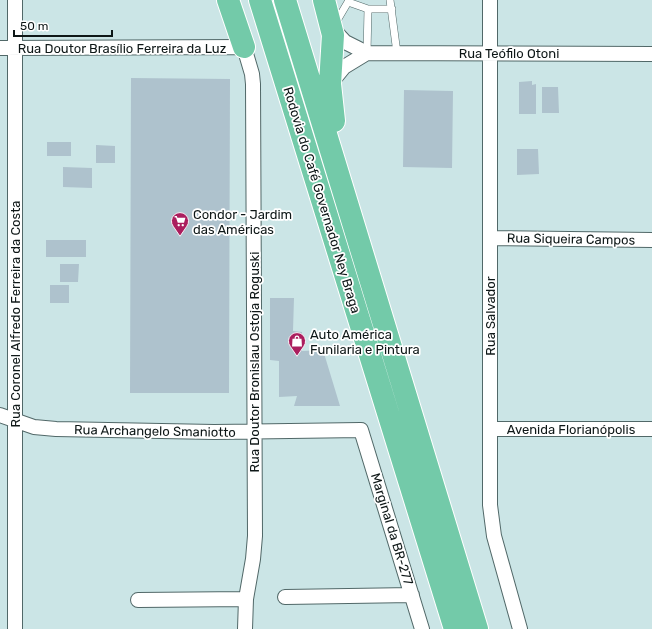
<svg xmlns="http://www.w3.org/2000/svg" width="652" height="629" font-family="Rubik,sans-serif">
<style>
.building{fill:#aec2cd}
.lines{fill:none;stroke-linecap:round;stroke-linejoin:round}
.lane-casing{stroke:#516868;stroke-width:8}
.street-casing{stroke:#516868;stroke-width:16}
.highway-casing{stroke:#fff;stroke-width:24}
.lane{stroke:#fff;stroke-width:7}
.street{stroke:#fff;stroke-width:14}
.highway{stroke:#73caa9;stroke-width:22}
.labels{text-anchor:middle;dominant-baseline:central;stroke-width:3.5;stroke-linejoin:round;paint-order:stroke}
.street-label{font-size:13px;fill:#0e1717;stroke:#fff}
.poi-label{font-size:13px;fill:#0e1717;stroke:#fff;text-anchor:start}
</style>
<rect width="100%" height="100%" fill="#cbe5e6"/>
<!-- building -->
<path class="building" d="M131,78L230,79L229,393H130Z
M532,81V85L536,84V114H519V82Z
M542,87H558L559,113H542Z
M404,90L453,91L452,168L403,167Z
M47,142H71V156H47Z
M96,145L115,146V163H96Z
M517,149H538L539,174L517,175Z
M63,167L92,168V188L63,187Z
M46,240H86V257H46Z
M60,264H79L78,282H60Z
M50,285H69V303H50Z
M270,298H294L293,331L302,332V351L323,350L340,406H294L297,396L279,397V361L270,360Z"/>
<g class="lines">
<!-- lane casing -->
<g class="lane-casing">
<path id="lane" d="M390,0L397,53
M335,24L348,2L368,9H392
M367,53L368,9"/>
</g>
<!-- street casing -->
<g class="street-casing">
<path id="street" d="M490,0V505L494,536L520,629
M332,28L345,42L367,53L652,54
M0,48L244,47L252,74L253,84L255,536L253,559L246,599L245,629
M330,84L344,67L367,53
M490,238L652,240
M0,415L34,427L56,429L214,432L361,430L422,629
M490,429H652
M285,597L412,595
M138,600L246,599
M15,629V0"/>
</g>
<!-- highway casing -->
<g class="highway-casing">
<path id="highway" d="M228,0L244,47
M260,0L455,629
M285,0L477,629
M324,0L333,35L330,84L334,121"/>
</g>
<!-- lane -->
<use href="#lane" class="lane"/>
<!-- street -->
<use href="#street" class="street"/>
<!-- highway -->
<use href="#highway" class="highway"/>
</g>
<!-- icons -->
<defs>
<g id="supermarket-pin" transform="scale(0.9)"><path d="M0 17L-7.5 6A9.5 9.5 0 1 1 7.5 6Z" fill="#ab1e5e" stroke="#fff"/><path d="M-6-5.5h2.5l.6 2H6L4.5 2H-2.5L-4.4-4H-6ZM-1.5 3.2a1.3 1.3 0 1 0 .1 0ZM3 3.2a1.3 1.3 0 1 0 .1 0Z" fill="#fff"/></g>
<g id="shop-pin" transform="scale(0.9)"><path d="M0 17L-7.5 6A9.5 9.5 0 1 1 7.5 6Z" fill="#ab1e5e" stroke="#fff"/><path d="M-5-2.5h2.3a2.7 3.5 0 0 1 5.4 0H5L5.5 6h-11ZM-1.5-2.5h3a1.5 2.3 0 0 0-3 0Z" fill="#fff"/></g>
</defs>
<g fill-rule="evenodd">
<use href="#supermarket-pin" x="180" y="221"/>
<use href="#shop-pin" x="297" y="341"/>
</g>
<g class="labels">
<!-- street labels -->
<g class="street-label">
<text x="122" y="48">Rua Doutor Brasílio Ferreira da Luz</text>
<text x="509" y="53">Rua Teófilo Otoni</text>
<text transform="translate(322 200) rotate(73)">Rodovia do Café Governador Ney Braga</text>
<text transform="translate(571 239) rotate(1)">Rua Siqueira Campos</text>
<text transform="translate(15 314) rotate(-90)">Rua Coronel Alfredo Ferreira da Costa</text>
<text transform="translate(490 316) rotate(-90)">Rua Salvador</text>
<text transform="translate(254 362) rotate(-90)">Rua Doutor Bronislau Ostoja Roguski</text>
<text x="571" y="429">Avenida Florianópolis</text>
<text transform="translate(155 431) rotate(1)">Rua Archangelo Smaniotto</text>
<text transform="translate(392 529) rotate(73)">Marginal da BR-277</text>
</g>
<!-- poi labels -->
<g class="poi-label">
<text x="193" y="214">Condor - Jardim<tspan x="193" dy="15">das Américas</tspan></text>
<text x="310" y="334">Auto América<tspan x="310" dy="15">Funilaria e Pintura</tspan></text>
</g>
</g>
<!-- scale -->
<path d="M14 30v6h98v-6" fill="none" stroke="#0e1717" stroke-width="2"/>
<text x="20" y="30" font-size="12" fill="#0e1717" stroke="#ffffff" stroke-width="3" paint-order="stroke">50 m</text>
</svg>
